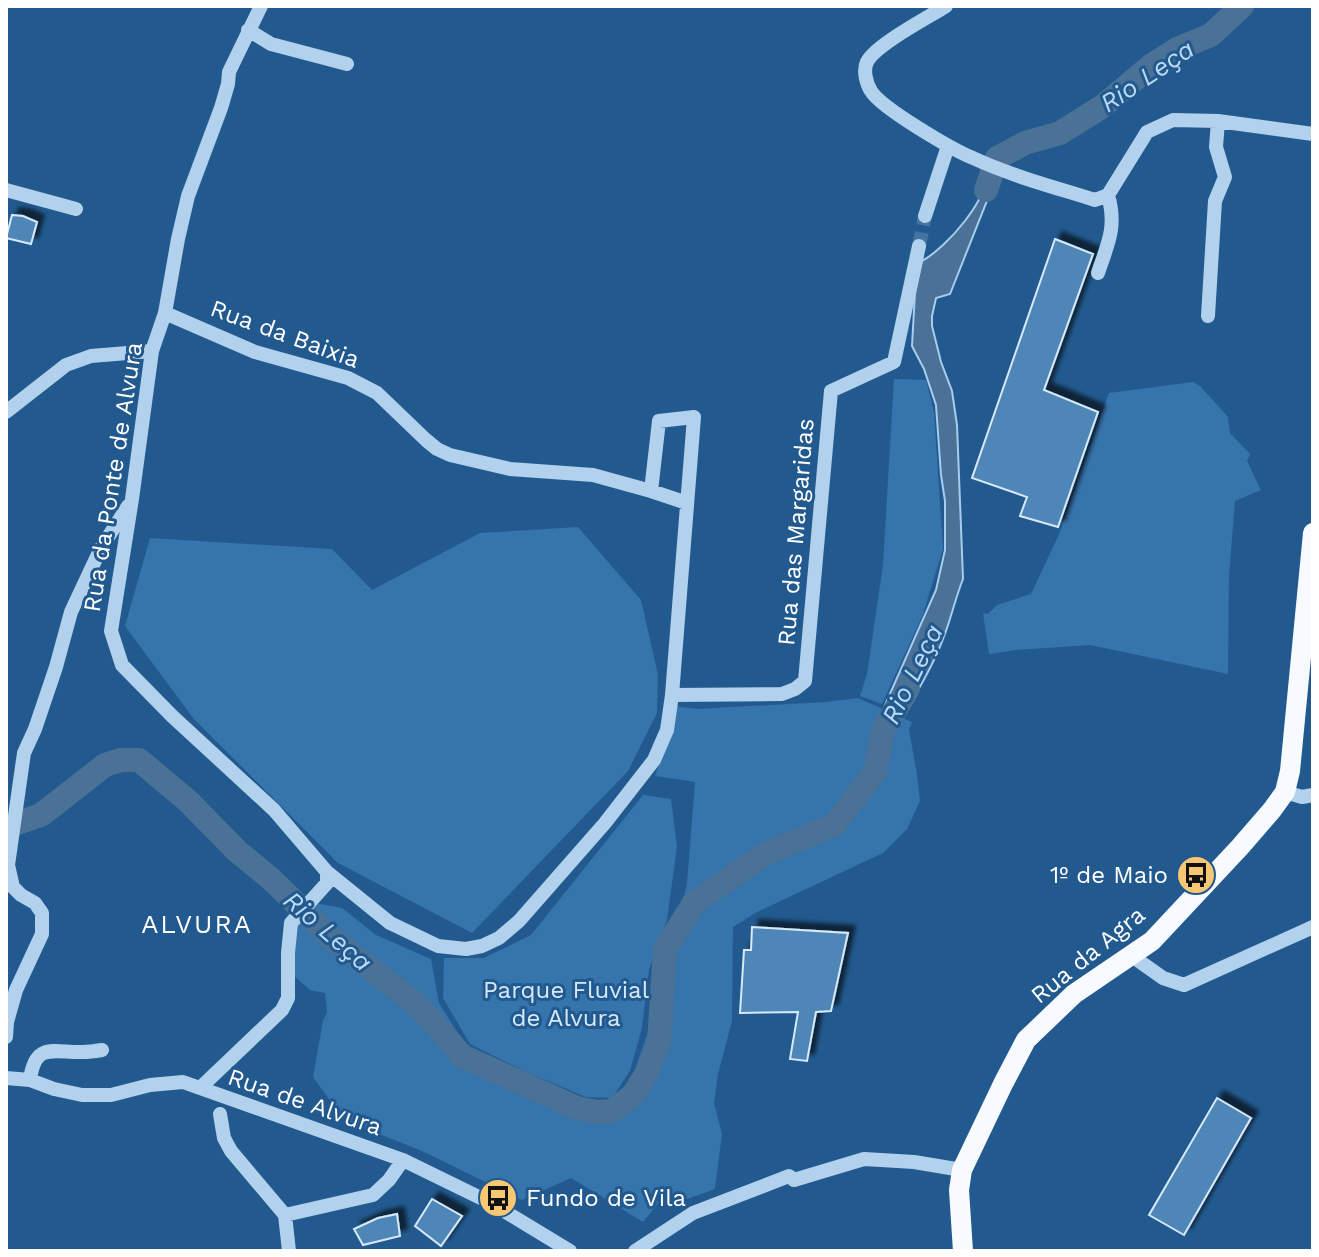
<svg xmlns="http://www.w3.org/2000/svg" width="1319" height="1257" font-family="'Work Sans',sans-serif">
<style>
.green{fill:#3674ac}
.water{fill:#4a7196;stroke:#a6cded;stroke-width:2}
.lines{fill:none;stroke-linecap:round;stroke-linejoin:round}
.river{stroke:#4a7196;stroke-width:24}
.building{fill:#4f86b8;stroke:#d7e9f9;stroke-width:2;filter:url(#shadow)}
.minor-tunnel{stroke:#4373a0;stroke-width:14;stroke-dasharray:14 7;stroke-linecap:butt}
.minor{stroke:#b2d1ec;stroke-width:14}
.major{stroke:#f7fbff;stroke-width:20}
.labels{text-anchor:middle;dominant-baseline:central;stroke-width:6;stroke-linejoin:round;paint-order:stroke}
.street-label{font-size:24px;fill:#fff;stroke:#225a8f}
.poi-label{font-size:24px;fill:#fff;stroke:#225a8f;text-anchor:end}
.park-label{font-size:24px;fill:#d7e9f9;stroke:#225a8f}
.water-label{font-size:26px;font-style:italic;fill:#bedaf3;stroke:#225a8f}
.neighbourhood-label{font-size:26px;letter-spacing:2px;fill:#fff;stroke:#225a8f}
</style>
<defs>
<filter id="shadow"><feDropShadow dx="7" dy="-7" stdDeviation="2" flood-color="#0009"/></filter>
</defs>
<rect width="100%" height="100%" fill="#225a8f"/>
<!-- green -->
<path class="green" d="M894,379L926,380L934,412L943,549L922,617L882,704L860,696L867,674L883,565Z
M1193,382L1200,386L1228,417L1230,433L1250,454L1247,461L1261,490L1235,501L1229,576L1228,674L1090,645L1016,650L989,654L983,613L988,614L997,605L1031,594L1060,532L1109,393Z
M578,527L641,600L658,675L657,713L628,771L472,933L338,863L193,718L125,626L150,538L332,549L372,590L480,533Z
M858,698L912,722L909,730L917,774L920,801L907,829L883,853L757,912L733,927L732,1021L718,1074L714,1103L722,1134L715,1188L713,1190L678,1202L660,1201L643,1222L571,1178L522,1200L422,1151L344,1120L313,1077L323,1021L327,1012L325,993L310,990L291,973L294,924L315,903L342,908L376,935L431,959L439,1003L467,1048L577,1100L606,1104L628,1089L648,1032L664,942L681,908L687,884L695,782L655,776L670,732L674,706L697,709L826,702Z
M643,795L671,799L677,847L667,920L649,970L642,1028L630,1071L612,1098L586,1097L526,1072L470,1044L443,998L444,958H484L531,935Z"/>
<!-- water -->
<path class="water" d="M986,168L998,173L950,294L936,298L932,316V326L941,362L952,391L957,425L963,579C955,599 951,619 943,639C933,667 911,702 895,728L885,705L936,590L945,550V501L941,475L936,405L924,369L912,346L915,293L922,261C946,248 992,197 986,168Z"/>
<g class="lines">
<!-- river -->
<path class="river" d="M986,190L997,158L1025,143L1060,133L1103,106L1152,65L1177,49L1211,35L1242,6
M6,827L41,815L105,765L121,760H139L188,801L237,851L271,879L328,935L412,1001L432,1021L462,1056L577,1108L597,1112L612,1111L633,1095L647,1073L659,1042L665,949L694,903L765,854L834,825L875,772L883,730L908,689"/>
</g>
<!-- building -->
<path class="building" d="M12,215L23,216L37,222L31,244L6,238Z
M1055,239L1093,254L1044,390L1098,412L1058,527L1020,516L1027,497L972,478Z
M752,927L848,933L831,1011L816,1012L807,1061L790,1059L798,1012L740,1013L744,950H751Z
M1217,1098L1251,1118L1184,1235L1149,1215Z
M432,1199L462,1216L441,1246L415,1226Z
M397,1214L400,1236L363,1245L354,1229L378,1218Z"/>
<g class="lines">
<!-- minor-tunnel -->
<path class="minor-tunnel" d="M919,246L925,216"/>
<!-- minor -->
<path class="minor" d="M261,6L229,72L228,84L221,108L188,196L178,239L165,313L152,351L132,499L111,631L122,665L172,716L274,810L327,872L390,923L438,946L466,949L482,946L499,938L519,921L605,823L654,760L667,730L672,695L694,417L659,421L651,491L687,503
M946,6C929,17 875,45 867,62C863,70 866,83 871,91C881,108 953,150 973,158C1012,176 1054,187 1095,200L1108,195L1147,132L1173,120L1218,121L1313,134
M248,30L271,44L347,64
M6,190L76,209
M925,216L948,146
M1098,273C1108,243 1117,227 1108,195
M165,313L255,352L348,378L377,393L426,440L437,449L450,455L510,469L593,475L651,491
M1208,316L1215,201L1225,177L1216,147L1218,121
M6,412L66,365L91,356L152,351
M672,695L782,694L795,689L805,681L831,391L894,362L919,246
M1285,792L1302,797L1313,795
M1132,956L1163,978L1184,985L1313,927
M6,1037L7,1022L16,990L42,934V913L35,903L21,895L13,887L8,865L24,753L35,729L56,667L71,612L101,548L128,506
M6,1078L30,1080L54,1089L82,1095H111L150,1085L183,1082L403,1160L491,1203L570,1251
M30,1080C35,1041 54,1053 83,1052C89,1052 96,1051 102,1050
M200,1088L282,1010L288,998V953L291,923L327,883V872
M220,1114L224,1138L231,1151L285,1215L289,1251
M285,1215L373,1195L389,1180L403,1160
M635,1251L693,1213L789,1176L794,1180L864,1159L914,1162L962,1170"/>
<!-- major -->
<path class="major" d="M963,1251L959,1190L962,1170L1003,1084L1026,1040L1074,994L1152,941L1240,847L1272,810L1285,792L1290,771L1313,533"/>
</g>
<!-- icons -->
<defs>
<g id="bus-disc" transform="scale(2)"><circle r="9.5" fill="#f8c774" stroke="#225a8f"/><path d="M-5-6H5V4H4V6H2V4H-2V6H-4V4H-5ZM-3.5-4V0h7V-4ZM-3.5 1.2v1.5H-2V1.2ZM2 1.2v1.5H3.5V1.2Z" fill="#111"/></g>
</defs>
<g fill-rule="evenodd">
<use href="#bus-disc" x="1196" y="875"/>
<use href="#bus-disc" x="498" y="1198"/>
</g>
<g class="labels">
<!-- street labels -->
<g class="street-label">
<text transform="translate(285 334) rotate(20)">Rua da Baixia</text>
<text transform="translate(113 477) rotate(-81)">Rua da Ponte de Alvura</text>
<text transform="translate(796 532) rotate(-85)">Rua das Margaridas</text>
<text transform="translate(1088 955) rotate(-39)">Rua da Agra</text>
<text transform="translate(305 1102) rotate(19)">Rua de Alvura</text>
</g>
<!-- poi labels -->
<g class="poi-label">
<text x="1168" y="875">1º de Maio</text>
<text x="526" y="1198" text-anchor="start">Fundo de Vila</text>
</g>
<!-- park labels -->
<g class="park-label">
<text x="566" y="990">Parque Fluvial<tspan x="566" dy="28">de Alvura</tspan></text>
</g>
<!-- water labels -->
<g class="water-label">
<text transform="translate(1147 76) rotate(-34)">Rio Leça</text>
<text transform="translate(912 674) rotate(-64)">Rio Leça</text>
<text transform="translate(328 931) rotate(41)">Rio Leça</text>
</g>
<!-- neighbourhood labels -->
<g class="neighbourhood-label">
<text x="197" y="924">ALVURA</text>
</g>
</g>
<!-- border -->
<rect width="1319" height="1257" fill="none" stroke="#ffffff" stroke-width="16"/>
</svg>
